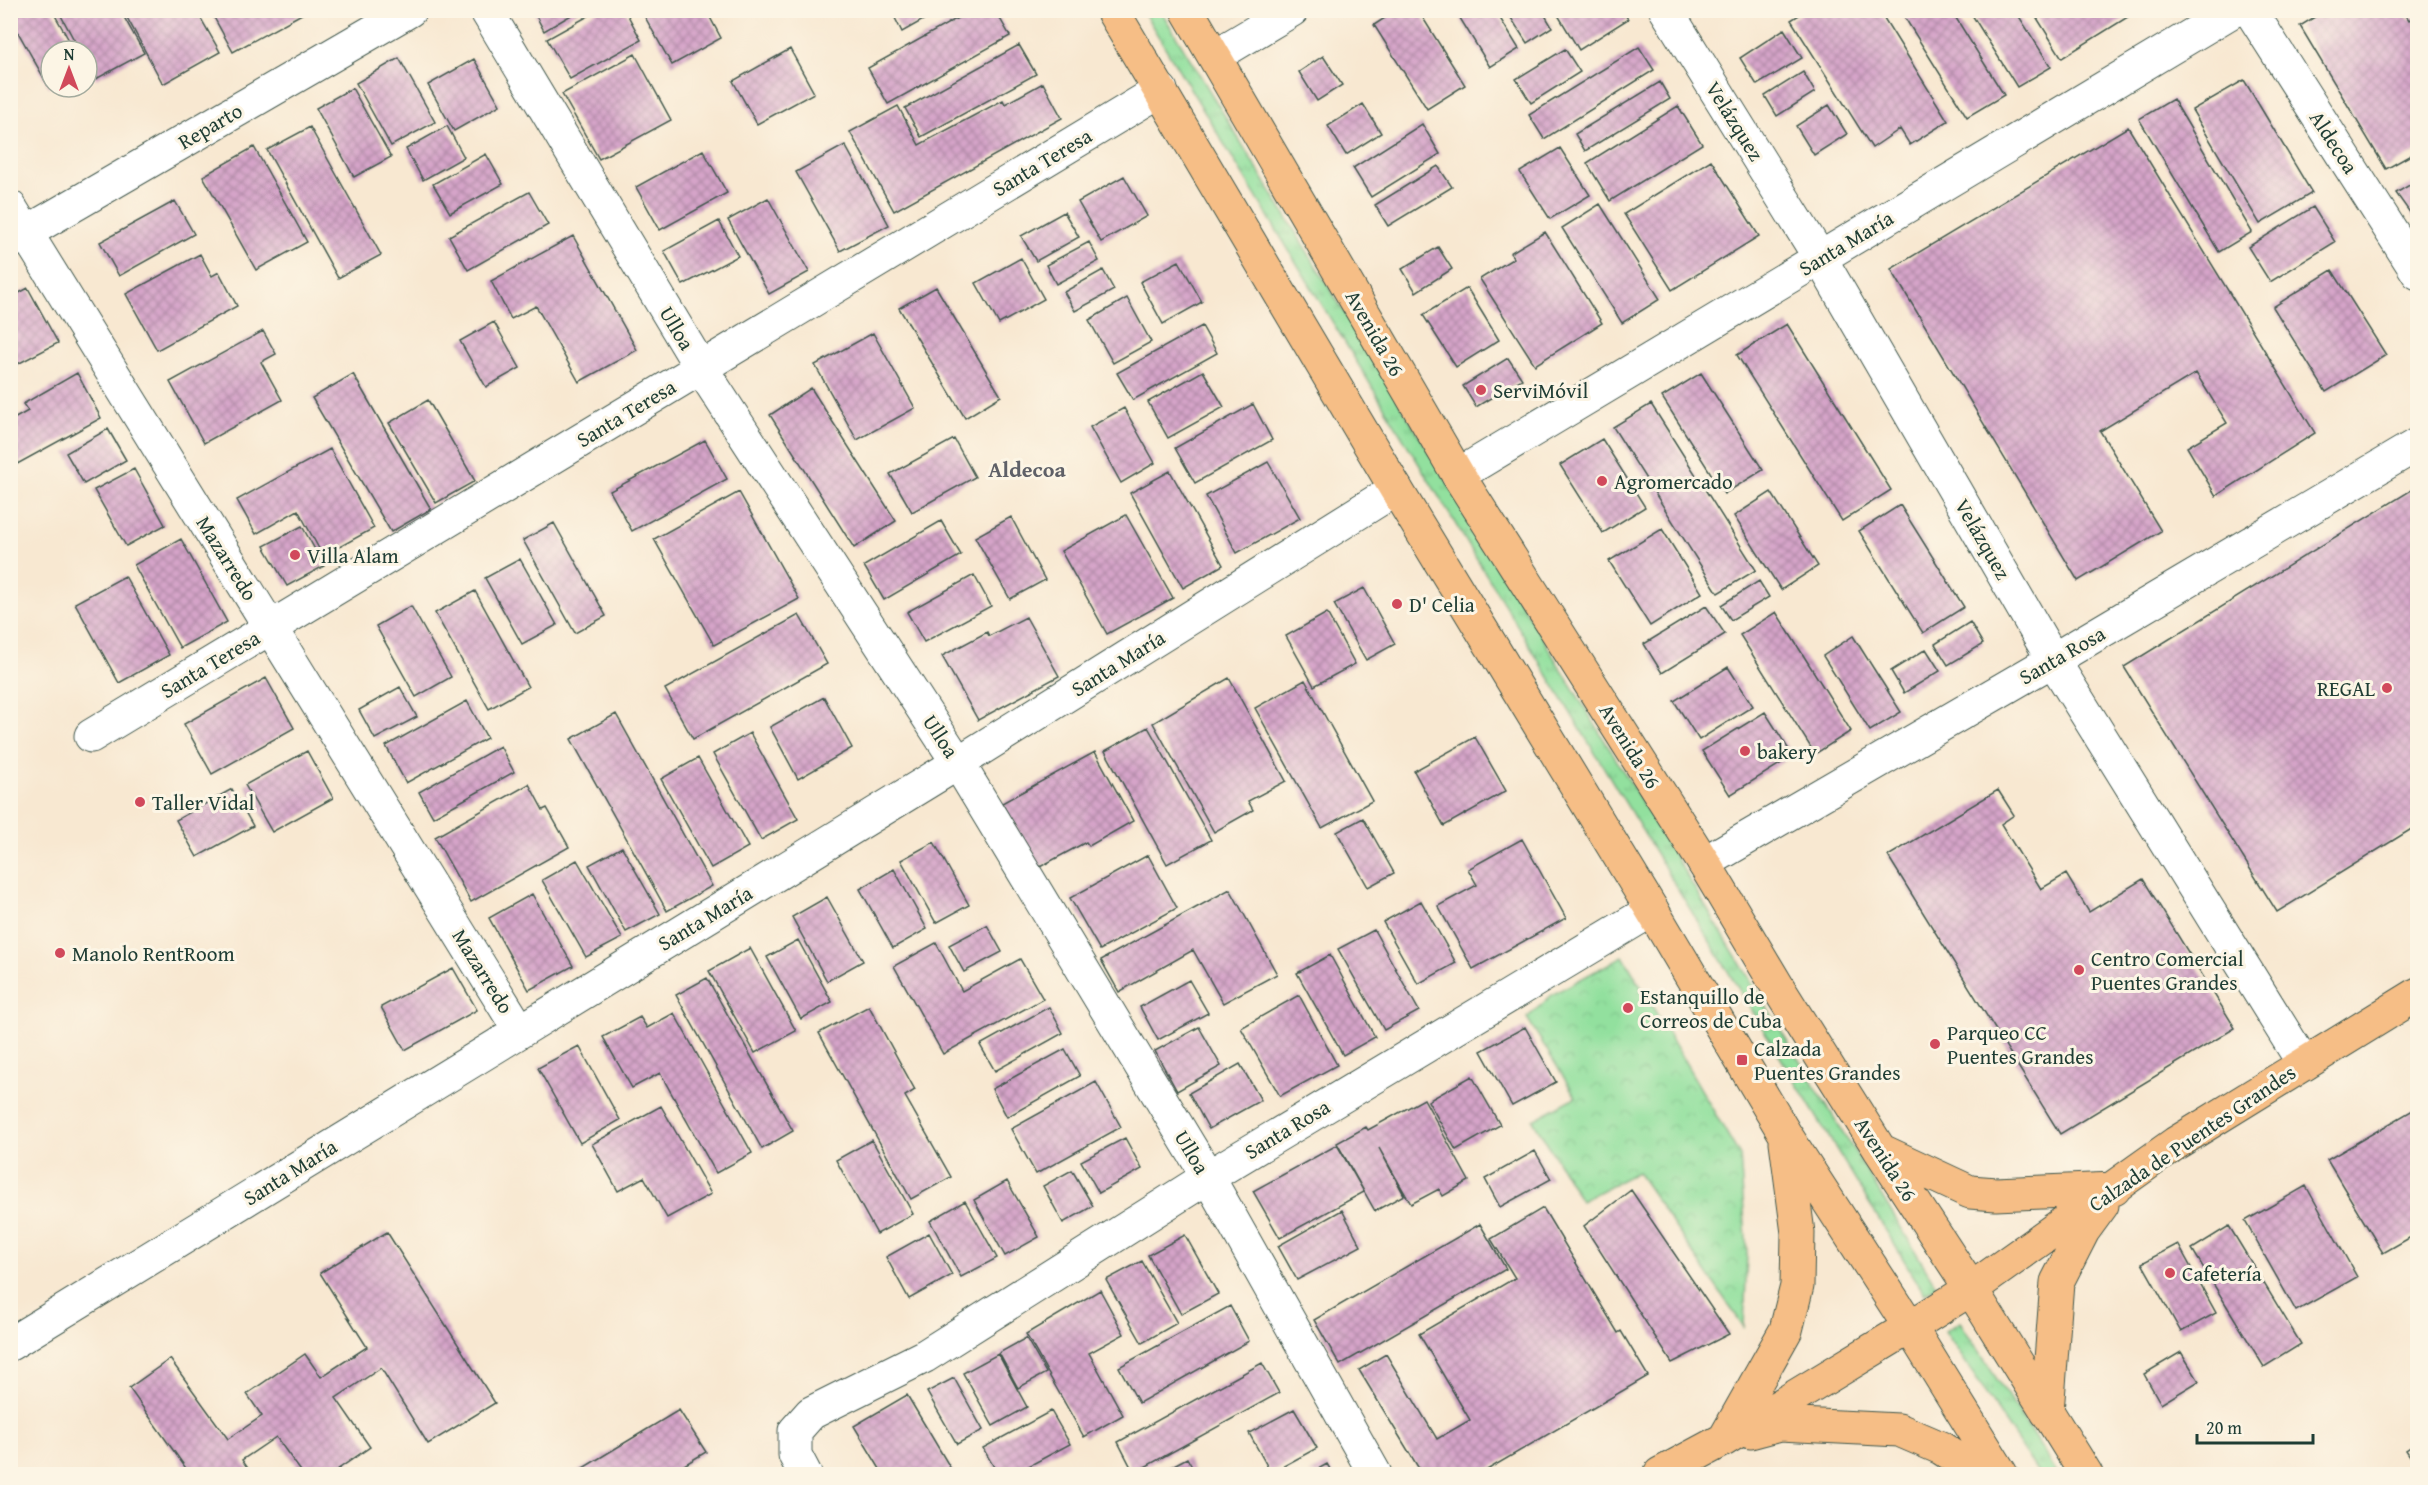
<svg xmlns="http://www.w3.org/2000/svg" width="2428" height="1485" font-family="'Gentium Book Plus',serif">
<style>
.grass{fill:url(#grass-tufts);stroke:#588e69;stroke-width:1.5}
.park{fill:url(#park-crowns);stroke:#588e69;stroke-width:1.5}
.building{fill:url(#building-cross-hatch)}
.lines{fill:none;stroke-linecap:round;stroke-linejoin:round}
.minor-casing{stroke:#40574c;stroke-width:35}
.major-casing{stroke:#40574c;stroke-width:35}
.minor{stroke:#fff;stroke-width:33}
.major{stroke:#f6be86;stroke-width:33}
.poi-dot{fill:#d1495b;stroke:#fcf5e5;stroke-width:2}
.labels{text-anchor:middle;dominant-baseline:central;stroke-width:6;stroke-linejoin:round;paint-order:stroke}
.street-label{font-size:21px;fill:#1f3d34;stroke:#fcf5e5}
.poi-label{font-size:21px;fill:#1f3d34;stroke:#fcf5e5;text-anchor:start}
.neighbourhood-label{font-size:22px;font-weight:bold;fill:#5f6168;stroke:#fcf5e5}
</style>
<defs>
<pattern id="grass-tufts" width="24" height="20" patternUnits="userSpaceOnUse" patternTransform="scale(1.5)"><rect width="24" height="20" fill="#92e09e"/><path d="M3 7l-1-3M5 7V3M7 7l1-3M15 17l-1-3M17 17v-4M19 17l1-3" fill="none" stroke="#7dc189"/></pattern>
<pattern id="park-crowns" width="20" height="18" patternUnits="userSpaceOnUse" patternTransform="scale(1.5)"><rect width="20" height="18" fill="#92e09e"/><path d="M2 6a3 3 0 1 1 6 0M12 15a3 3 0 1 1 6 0" fill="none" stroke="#7dc189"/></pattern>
<pattern id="building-cross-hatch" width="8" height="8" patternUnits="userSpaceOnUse" patternTransform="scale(1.5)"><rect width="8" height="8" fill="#d6a4c9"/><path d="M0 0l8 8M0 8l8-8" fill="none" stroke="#ad87a4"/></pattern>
</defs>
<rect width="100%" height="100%" fill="#fcf5e5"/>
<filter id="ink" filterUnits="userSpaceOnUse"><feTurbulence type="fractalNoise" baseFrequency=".0167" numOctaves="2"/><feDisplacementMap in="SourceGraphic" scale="12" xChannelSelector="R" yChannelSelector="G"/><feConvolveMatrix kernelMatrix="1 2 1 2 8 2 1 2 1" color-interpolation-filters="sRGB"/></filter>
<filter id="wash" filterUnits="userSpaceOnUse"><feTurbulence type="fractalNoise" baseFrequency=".008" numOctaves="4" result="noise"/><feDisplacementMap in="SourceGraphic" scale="24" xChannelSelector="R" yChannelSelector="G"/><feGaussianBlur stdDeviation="1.35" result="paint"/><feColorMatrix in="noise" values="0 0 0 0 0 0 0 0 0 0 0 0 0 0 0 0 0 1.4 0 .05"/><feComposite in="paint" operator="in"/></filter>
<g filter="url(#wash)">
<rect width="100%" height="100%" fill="#f8e8d1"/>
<!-- grass -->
<path class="grass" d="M1143,11H1161L1937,1287L1924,1293Z
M1960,1322L2058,1474H2039L1945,1331Z"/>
<!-- park -->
<path class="park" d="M1623,956L1740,1156L1747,1253L1744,1327L1637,1172L1581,1201L1533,1120L1576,1097L1527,1018L1553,994Z"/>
<g id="blocks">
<!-- building -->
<path class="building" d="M10,10H52L75,51H51V86L49,87L10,18Z
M58,10H120L144,53L96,79L87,63V51H80Z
M123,10H196L220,52L163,84Z
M210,10H309L233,52Z
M533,10H580L544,31Z
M599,10H625L641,40L570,79L547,39Z
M641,10H706L721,38L672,65Z
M891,10H941L902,32Z
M972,10H995L1010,36L888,104L868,68Z
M1397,10H1418L1465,85L1427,109L1374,25Z
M1455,10H1495L1519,49L1490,67Z
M1506,10H1542L1552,27L1527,43Z
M1555,10H1622L1628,19L1579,50Z
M1807,10H1879L1948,121L1910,145L1900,129L1872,148L1791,20Z
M1900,10H1951L2004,95L1967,117Z
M1969,10H2015L2051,67L2017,87Z
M2032,10H2139L2062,58Z
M2326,10H2403L2409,20L2416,16L2418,18V151L2386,169L2300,26Z
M1784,29L1802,58L1757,85L1740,58Z
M1019,45L1036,74L921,137L905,108Z
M1639,47L1654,70L1544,139L1529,115Z
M790,49L814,93L757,124L733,81Z
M1565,49L1580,72L1531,103L1516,79Z
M635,54L671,120L599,159L562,94Z
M1323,56L1342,85L1317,101L1299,72Z
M399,58L435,122L391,146L356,83Z
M474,59L500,105L454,131L428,85Z
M1803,72L1815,92L1777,116L1765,96Z
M2244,80L2312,193L2260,224L2192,110Z
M1660,82L1670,99L1585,151L1575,134Z
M1043,83L1062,118L894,211L850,132L898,106L919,145L1003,100L1005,104Z
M352,88L391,157L354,177L316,108Z
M2173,99L2252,232L2219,252L2139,119Z
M1363,104L1381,133L1346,155L1328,126Z
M1829,105L1847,134L1814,155L1796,126Z
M1678,106L1702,144L1610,201L1587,163Z
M1422,124L1440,154L1371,197L1353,168Z
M447,126L464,157L423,180L406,149Z
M310,127L381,255L338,278L267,150Z
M2128,127L2315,433L2216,496L2187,447L2227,423L2196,373L2100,431L2161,531L2078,581L1891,269Z
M845,145L889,225L840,251L796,172Z
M254,147L307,242L256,270L203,176Z
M1560,148L1590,195L1550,219L1520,172Z
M703,150L727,193L660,230L636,187Z
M486,154L503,184L450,213L433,184Z
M1711,160L1759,236L1672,290L1624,214Z
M1438,166L1452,187L1388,226L1375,205Z
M1124,176L1147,216L1101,242L1078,202Z
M2418,180V224L2396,193Z
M529,192L548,225L468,270L449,236Z
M768,198L809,272L769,294L728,220Z
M175,201L194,234L119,276L100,242Z
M1600,204L1660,299L1622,323L1562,228Z
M2313,207L2335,242L2270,282L2248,247Z
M1064,212L1079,237L1036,261L1021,236Z
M719,221L738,256L683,285L664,251Z
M1545,232L1602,323L1535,365L1480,279L1514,258L1510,253Z
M573,236L637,350L579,382L536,306L511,319L491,281Z
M1089,242L1099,261L1056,284L1046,265Z
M1438,247L1452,269L1416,292L1402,269Z
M200,254L212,276L219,272L237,306L157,350L126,294Z
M1021,258L1044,299L999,324L976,283Z
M1179,261L1202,302L1163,324L1140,282Z
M1103,270L1114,290L1075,311L1064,292Z
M2332,270L2386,355L2326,392L2273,307Z
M936,287L1001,396L965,418L899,308Z
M28,288L58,343L10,368V298Z
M1467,288L1499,340L1456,367L1423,315Z
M1127,298L1151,342L1113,363L1089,320Z
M494,322L520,368L486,387L460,341Z
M1787,324L1891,490L1842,521L1737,355Z
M1202,326L1217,353L1133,400L1117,373Z
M263,331L276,354L261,362L282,400L204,443L170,382Z
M873,333L915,408L857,440L815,365Z
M1508,358L1522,379L1476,407L1463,386Z
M1203,371L1224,407L1168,438L1148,402Z
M77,373L101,418L10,468V421L28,411L23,404Z
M1701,373L1763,470L1724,494L1662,397Z
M353,374L431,509L391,532L312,398Z
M811,388L896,521L854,548L770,415Z
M428,400L475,481L436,503L389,423Z
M1253,404L1272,440L1195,483L1175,448Z
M1651,404L1756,570L1718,593L1613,427Z
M1124,408L1155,463L1121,483L1090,427Z
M108,429L126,460L84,484L66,453Z
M954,439L975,477L912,512L890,474Z
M1602,439L1645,507L1603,533L1560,465Z
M705,440L727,479L632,531L610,491Z
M330,449L374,528L323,556L298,510L256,534L237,500Z
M1268,462L1300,518L1237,553L1206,496Z
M134,469L165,525L126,546L94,490Z
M1170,471L1223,565L1183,588L1130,493Z
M2418,486V825L2277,912L2124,667Z
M739,492L799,599L714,645L654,539Z
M1771,492L1818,566L1781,590L1734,516Z
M1900,505L1964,607L1923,633L1859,531Z
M1126,515L1173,598L1107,634L1061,551Z
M1011,517L1045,580L1010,599L975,537Z
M941,521L961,555L884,600L864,566Z
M554,523L606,616L575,633L523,540Z
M302,526L324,566L287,586L264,546Z
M1662,529L1702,593L1650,626L1609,561Z
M181,539L227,622L180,648L134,565Z
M520,559L557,625L522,644L485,578Z
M974,575L991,606L924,642L907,612Z
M125,576L169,655L119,683L75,603Z
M1759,581L1769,597L1731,620L1721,605Z
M1364,588L1395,644L1366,660L1334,604Z
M475,591L528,687L489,709L435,613Z
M411,606L451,677L416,697L376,626Z
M1706,606L1725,634L1662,673L1644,644Z
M1776,612L1851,731L1815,754L1740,635Z
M1327,613L1355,664L1314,686L1286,636Z
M799,615L827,664L693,739L665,689Z
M1026,617L1059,676L978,720L942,656L987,632L989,636Z
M1970,622L1983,644L1948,665L1935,644Z
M1853,636L1901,712L1870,731L1823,656Z
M1926,649L1940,671L1904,693L1891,671Z
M1728,667L1753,706L1699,740L1674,701Z
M266,678L294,728L212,774L184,724Z
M1229,678L1286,781L1248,801L1253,810L1214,832L1153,723Z
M1305,680L1372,801L1322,828L1255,708Z
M400,687L417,717L375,739L359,710Z
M824,697L852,748L798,779L770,727Z
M467,701L487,738L406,783L386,746Z
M1765,712L1793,756L1730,795L1702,751Z
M616,714L712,886L667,911L571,739Z
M1148,727L1211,840L1167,864L1105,751Z
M750,733L798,819L761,840L713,754Z
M1475,737L1506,791L1444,826L1414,771Z
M500,746L514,772L433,817L419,792Z
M307,751L333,798L272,832L245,785Z
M1095,752L1133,821L1089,846L1086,842L1038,868L1002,803Z
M698,758L748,847L711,868L661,779Z
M529,784L543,810L547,808L569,847L471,902L435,837Z
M232,789L253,826L197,857L176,820Z
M1998,790L2014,815L2001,824L2041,889L2066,874L2089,912L2143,879L2235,1028L2060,1134L1888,856Z
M1363,818L1394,873L1368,887L1337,832Z
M1522,839L1566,918L1473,969L1438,906L1477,885L1468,869Z
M934,842L969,905L936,923L901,860Z
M622,847L660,914L626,932L589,865Z
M1148,855L1177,908L1100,950L1070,898Z
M577,860L622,938L586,957L542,880Z
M894,869L927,929L893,948L860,889Z
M1230,889L1277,974L1223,1003L1193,950L1119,992L1101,960Z
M532,894L573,966L529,990L489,918Z
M827,897L863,961L827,981L792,917Z
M1421,901L1456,963L1418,984L1383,922Z
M987,925L1002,952L964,972L949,945Z
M1374,930L1419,1011L1384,1030L1338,949Z
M798,940L832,1002L801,1019L767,957Z
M936,943L962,991L1020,959L1043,999L943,1054L894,966Z
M750,948L796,1031L755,1053L709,971Z
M1330,955L1375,1037L1343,1055L1297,973Z
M453,968L477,1010L405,1050L381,1007Z
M707,978L793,1131L762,1149L676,995Z
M1189,980L1208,1013L1158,1040L1140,1007Z
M1299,995L1337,1065L1280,1096L1241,1028Z
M869,1006L915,1090L905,1096L951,1177L911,1199L819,1033Z
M1049,1007L1063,1033L995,1071L980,1045Z
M674,1013L752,1153L716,1173L660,1073L632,1088L603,1037L640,1017L647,1028Z
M1199,1027L1221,1066L1177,1091L1155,1051Z
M1525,1027L1556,1082L1512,1106L1481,1051Z
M579,1046L620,1120L580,1143L538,1068Z
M1065,1049L1080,1076L1007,1117L992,1089Z
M1240,1064L1261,1100L1209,1129L1189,1093Z
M1472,1076L1500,1125L1456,1150L1428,1101Z
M1096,1082L1121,1127L1036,1174L1011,1129Z
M1424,1099L1469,1181L1443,1196L1439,1189L1411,1204L1379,1148L1404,1195L1375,1211L1337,1143L1366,1127L1368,1130Z
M661,1106L711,1194L667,1218L644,1177L618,1191L592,1144Z
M2418,1107V1233L2383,1253L2327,1160Z
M1125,1138L1142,1169L1099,1193L1081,1161Z
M872,1140L913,1214L877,1234L836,1160Z
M1337,1145L1364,1192L1280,1238L1253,1191Z
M1535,1151L1551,1179L1500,1207L1485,1179Z
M1072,1170L1093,1206L1063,1223L1043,1186Z
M1007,1181L1039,1237L1005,1256L974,1200Z
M2306,1186L2357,1277L2296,1311L2245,1221Z
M1631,1190L1729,1334L1672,1363L1584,1226Z
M965,1201L997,1258L961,1277L930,1221Z
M1543,1208L1618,1333L1621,1331L1648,1376L1480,1474H1425L1422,1471L1421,1472L1359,1370L1386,1354L1437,1439L1470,1420L1419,1334L1515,1278L1491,1239Z
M1342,1210L1361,1246L1297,1280L1278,1246Z
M1480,1224L1506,1269L1340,1365L1314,1320Z
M2229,1226L2301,1344L2264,1367L2192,1249Z
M387,1232L495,1403L428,1444L381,1368L336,1398L370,1447L331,1474H303L276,1437L242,1460L252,1474H190L129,1388L170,1359L228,1439L262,1416L247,1394L305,1354L321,1377L367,1347L320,1273Z
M929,1233L952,1275L909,1299L886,1257Z
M1185,1235L1218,1294L1181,1314L1148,1255Z
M2178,1244L2216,1313L2181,1332L2142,1263Z
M1142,1261L1177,1323L1142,1343L1106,1280Z
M1100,1290L1124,1334L1089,1353L1123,1415L1084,1437L1026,1334Z
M1230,1306L1249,1341L1139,1403L1119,1367Z
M1026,1338L1046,1373L1018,1388L999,1353Z
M2181,1352L2199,1381L2161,1404L2144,1374Z
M998,1354L1027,1407L993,1426L963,1373Z
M1262,1363L1279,1393L1134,1473L1118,1442Z
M954,1378L983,1430L957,1444L927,1392Z
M907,1395L954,1474H883L854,1426Z
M1294,1409L1317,1448L1271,1473L1249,1433Z
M679,1410L706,1452L669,1474H573Z
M1051,1411L1070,1444L1014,1474H998L983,1448Z
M2418,1442V1468L2406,1450Z
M1187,1458L1196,1474H1157Z
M1327,1464L1333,1474H1309Z"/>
</g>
</g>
<g filter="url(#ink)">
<use href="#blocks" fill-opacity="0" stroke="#40574c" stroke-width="1.5"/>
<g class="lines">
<!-- minor casing -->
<g class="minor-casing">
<path id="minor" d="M486,10L701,368L958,763L1208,1177L1375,1474
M1666,10L1820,258L2053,660L2304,1064
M2250,10L2418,273
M1215,56L1292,10
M10,207L520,1031
M10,242L410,10
M1458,475L2234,10
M91,736L1161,90
M1704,863L2053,660L2418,444
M10,1344L958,763L1396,489
M805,1474L795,1455V1431L811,1413L925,1356L1208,1177L1652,910"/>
</g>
<!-- major casing -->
<g class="major-casing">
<path id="major" d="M1112,10L1396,489L1652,910L1785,1134L1910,1327L2001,1474
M1187,10L1458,475L1704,863L1782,994L1880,1150L1971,1289L2086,1474
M1880,1150L1970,1192L1996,1194L2114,1189
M2047,1412L2057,1282L2083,1231L2102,1205
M1750,1432L1780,1424L1899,1430L1941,1448L1981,1474
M1725,1438L1786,1330L1797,1286L1798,1233L1786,1142
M1660,1474L1725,1439L1910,1327L1971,1289L2176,1143L2418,994"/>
</g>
<!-- minor -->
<use href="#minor" class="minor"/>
<!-- major -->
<use href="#major" class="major"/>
</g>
</g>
<!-- markers -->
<g class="poi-dot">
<circle cx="1481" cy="390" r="6"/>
<circle cx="1602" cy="481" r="6"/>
<circle cx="295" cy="555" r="6"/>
<circle cx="1397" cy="604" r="6"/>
<circle cx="2387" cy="688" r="6"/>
<circle cx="1745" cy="751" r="6"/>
<circle cx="140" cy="802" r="6"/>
<circle cx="60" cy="953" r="6"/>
<circle cx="2079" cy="970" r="6"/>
<circle cx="1628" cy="1008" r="6"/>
<circle cx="1935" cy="1044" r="6"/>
<rect x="1736" y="1054" width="12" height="12" rx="3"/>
<circle cx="2170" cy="1273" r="6"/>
</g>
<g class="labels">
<!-- street labels -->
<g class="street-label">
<text transform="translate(1735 121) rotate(58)">Velázquez</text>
<text transform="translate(210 126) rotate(-30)">Reparto</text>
<text transform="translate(2334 142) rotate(57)">Aldecoa</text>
<text transform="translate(1042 162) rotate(-31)">Santa Teresa</text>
<text transform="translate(1846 243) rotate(-31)">Santa María</text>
<text transform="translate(677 328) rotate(59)">Ulloa</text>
<text transform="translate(1375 333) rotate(60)">Avenida 26</text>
<text transform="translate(626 413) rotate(-31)">Santa Teresa</text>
<text transform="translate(1983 539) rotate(60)">Velázquez</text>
<text transform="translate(227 558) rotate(58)">Mazarredo</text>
<text transform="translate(2062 655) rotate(-30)">Santa Rosa</text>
<text transform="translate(1118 663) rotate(-32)">Santa María</text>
<text transform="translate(210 664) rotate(-31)">Santa Teresa</text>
<text transform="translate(941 736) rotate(57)">Ulloa</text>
<text transform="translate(1630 746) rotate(58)">Avenida 26</text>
<text transform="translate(705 918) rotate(-31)">Santa María</text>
<text transform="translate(483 971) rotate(58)">Mazarredo</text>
<text transform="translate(1287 1129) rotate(-31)">Santa Rosa</text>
<text transform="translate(2192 1138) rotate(-34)">Calzada de Puentes Grandes</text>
<text transform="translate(1192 1152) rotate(59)">Ulloa</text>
<text transform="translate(1886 1159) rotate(57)">Avenida 26</text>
<text transform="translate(290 1172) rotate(-32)">Santa María</text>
</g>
<!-- poi labels -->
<g class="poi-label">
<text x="1493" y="390">ServiMóvil</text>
<text x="1614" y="481">Agromercado</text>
<text x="307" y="555">Villa Alam</text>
<text x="1409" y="604">D' Celia</text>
<text x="2375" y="688" text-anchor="end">REGAL</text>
<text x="1757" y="751">bakery</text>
<text x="152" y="802">Taller Vidal</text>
<text x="72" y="953">Manolo RentRoom</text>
<text x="2091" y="958">Centro Comercial<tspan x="2091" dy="24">Puentes Grandes</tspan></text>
<text x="1640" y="996">Estanquillo de<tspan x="1640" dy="24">Correos de Cuba</tspan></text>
<text x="1947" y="1032">Parqueo CC<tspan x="1947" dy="24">Puentes Grandes</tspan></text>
<text x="1754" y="1048">Calzada<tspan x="1754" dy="24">Puentes Grandes</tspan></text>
<text x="2182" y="1273">Cafetería</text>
</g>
<!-- neighbourhood labels -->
<g class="neighbourhood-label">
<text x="1027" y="469">Aldecoa</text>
</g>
</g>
<!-- margin -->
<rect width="2428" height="1485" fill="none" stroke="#fcf5e5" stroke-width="36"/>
<!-- north arrow -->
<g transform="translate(69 69)"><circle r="28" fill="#fcf5e5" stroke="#a4ab9e" stroke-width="1.5"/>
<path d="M0-4.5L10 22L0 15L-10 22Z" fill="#d1495b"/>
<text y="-9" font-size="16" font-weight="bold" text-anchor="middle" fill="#1f3d34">N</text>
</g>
<!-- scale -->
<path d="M2197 1434v9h116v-9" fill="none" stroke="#1f3d34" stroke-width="3"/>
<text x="2206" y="1434" font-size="18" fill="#1f3d34" stroke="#fcf5e5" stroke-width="4.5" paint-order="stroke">20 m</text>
</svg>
